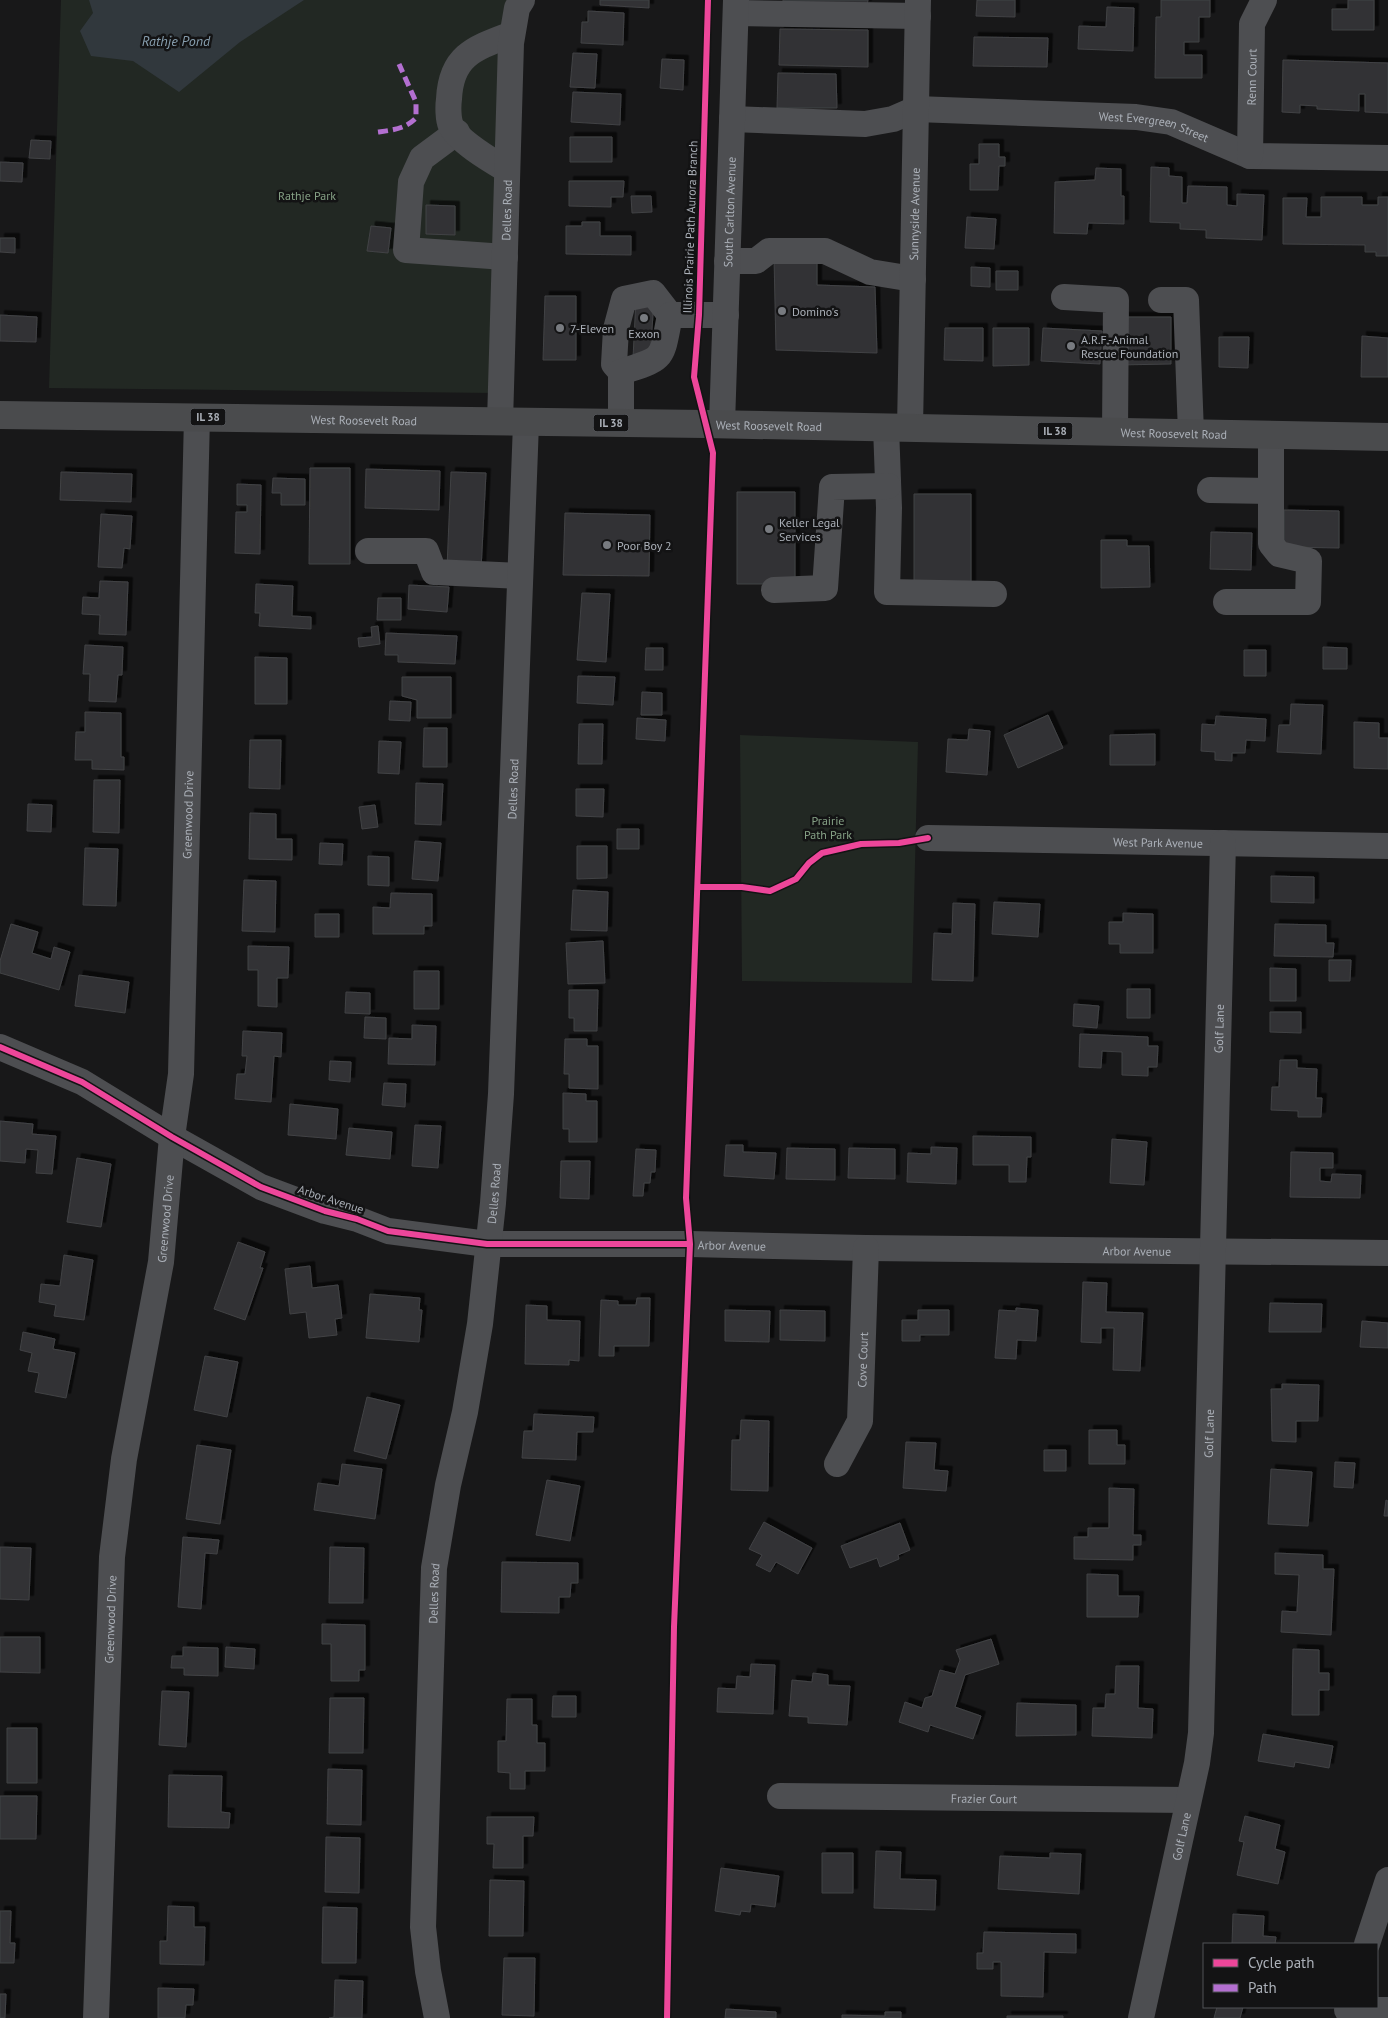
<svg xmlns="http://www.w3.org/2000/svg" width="1388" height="2018" font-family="'PT Sans',sans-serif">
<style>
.green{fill:#222823}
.water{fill:#31383d}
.building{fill:#333334;stroke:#414245;filter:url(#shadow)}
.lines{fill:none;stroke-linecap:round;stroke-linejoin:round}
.minor{stroke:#4d4e51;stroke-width:26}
.major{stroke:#4a4b4d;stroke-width:28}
.quiet{stroke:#b36fd0;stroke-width:5;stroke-dasharray:10 5;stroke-linecap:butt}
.cycleway-casing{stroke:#131314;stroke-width:9}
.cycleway{stroke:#ed469a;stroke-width:6}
.poi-dot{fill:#787b80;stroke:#131314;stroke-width:2}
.labels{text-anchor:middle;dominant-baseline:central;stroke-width:5;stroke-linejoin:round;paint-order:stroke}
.shield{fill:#131314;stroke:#7d8187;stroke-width:1}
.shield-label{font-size:11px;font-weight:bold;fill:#abb0b8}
.street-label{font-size:12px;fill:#abb0b8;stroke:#131314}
.park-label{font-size:12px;fill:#85a085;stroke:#131314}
.poi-label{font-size:12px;fill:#abb0b8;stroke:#131314;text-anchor:start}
.water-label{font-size:14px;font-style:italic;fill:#879eae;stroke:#131314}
</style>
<defs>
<filter id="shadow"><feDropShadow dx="4.5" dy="-4.5" stdDeviation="0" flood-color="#0009"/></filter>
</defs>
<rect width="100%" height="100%" fill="#181819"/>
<!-- green -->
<path class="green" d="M61,0H515L494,393L49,388Z
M740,735L918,742L912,983L742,981Z"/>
<!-- water -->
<path class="water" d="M89,0H304L240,42L179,92L133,61L91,56L80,31L93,13Z"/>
<!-- building -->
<path class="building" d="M600,0H649V8L600,5Z
M783,0H868L867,5L783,2Z
M977,0H1015V17L976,16Z
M1161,0H1210V17H1199V42H1184V55H1202V78H1155L1156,17H1161Z
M1348,0H1374V30H1332V9H1348Z
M1107,7L1134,8L1133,51L1078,49L1079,26L1106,27Z
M588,11L624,13L623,45L581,43L582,22H588Z
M780,29L868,30V67L779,65Z
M974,37L1048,38L1047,67L973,66Z
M573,53L597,54L595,88L570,87Z
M662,59L684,60L683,90L660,88Z
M1283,60L1388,63V113L1365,112V94H1359V111L1317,109V106L1300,105V113L1282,112Z
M778,73L836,74L837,108H777Z
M573,92L621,94L620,125L571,122Z
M570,137H612V162H570Z
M31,140L51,141L50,159L29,158Z
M979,144H999V157H1005V166H999L998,190H970V164H979Z
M0,162L23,163L22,182L0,181Z
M1151,167L1169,168V176L1182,177V203H1187L1188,186L1227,187V205L1237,206V194L1264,195L1262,240L1206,238V230L1180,229V223L1150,222Z
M1096,168L1121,169V196H1124V224L1088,223L1087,234L1054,233L1055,182L1095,180Z
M569,181H624L623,197H611V207L569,206Z
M631,196H651L652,212L632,213Z
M1321,197H1362V205H1378V197H1388V256H1376V252H1365V245L1283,244V198H1307L1306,217H1321Z
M426,205L455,206V235L426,234Z
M967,217L996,219L994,249L965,248Z
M582,222H600V236H631V255L566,254V226H582Z
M371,226L391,228L388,253L367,251Z
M0,238H15V253L0,252Z
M774,257H817V285L875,287L877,353L776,350Z
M971,267L990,268V287L971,286Z
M996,271H1018V290H996Z
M545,296H576V360H543Z
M636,298L654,299L650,359L633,358Z
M0,315L37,317L36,342L0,341Z
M1118,317H1171V364L1118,365Z
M945,328H983V361L944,360Z
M993,328H1029V365L993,366Z
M1043,328L1102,331L1100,364L1041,361Z
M1362,336L1388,338V377H1361Z
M1219,337H1249L1248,368L1219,367Z
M310,468H350V564H309Z
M366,469L440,471L439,510L365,508Z
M61,472L132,474L131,502L60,500Z
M451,472L486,473L481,570L447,568Z
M273,478L305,479V505H281V493H272Z
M237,484L261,485L260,554L235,553L236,512H247V505H237Z
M737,492H795V584H737Z
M914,494H971V586H914Z
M1284,510L1339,511V548L1284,547Z
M565,513L650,515L649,576L563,575Z
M101,514L132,516L130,549L124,548L122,568L98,567Z
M1211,532L1252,533L1251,570L1210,569Z
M1101,540H1127V546H1149L1150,587L1101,588Z
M100,581L128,582L126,635L99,634L100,615L82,614L83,597L99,598Z
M256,584L293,586L292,616L311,617V629L259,626L260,613H255Z
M409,585L449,587L447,612L408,609Z
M582,593L610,594L606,662L577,660Z
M378,598H401V620H377Z
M378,626L380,644L359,647L358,638L372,637L371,627Z
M386,633L457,636L455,664L398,662V655H385Z
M85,645L123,647L122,675H118L116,702L89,701L90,674H83Z
M1323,647L1347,648V669H1323Z
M646,648H663V670H645Z
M1244,650H1266V676H1244Z
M255,657L287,658V704H255Z
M578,676L615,677L613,705L577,703Z
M402,677H451V718H417V700L402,696Z
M642,692L662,693V715H641Z
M390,701L411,702L410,721L389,720Z
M1291,704L1323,705L1321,754L1277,752L1279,725H1290Z
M85,712L121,713V757H124V770L92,769V760H75L76,732H85Z
M1048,715L1063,748L1018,768L1004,735Z
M1216,716L1266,719L1265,741L1246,740L1245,753H1232V761L1215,760V752L1201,751L1202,724L1215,725Z
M637,718L666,720L665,741L636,739Z
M1354,722L1379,723V738H1388V769L1354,768Z
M579,724H603L602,764H578Z
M424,728H447V767H423Z
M969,729L990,731L987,775L946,772L948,739L968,740Z
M1155,734V765H1110V735Z
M250,740H281L280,789L249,788Z
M379,741L401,742L399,774L378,773Z
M94,780H120L119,833L93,832Z
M416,783L443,784L441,825L415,824Z
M576,789H604L603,817L576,816Z
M28,804L52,805L51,832L27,831Z
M375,805L378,827L362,829L359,807Z
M250,813L276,814V839H292V860L249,859Z
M617,829H639V849H617Z
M415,841L441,843L438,881L412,879Z
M320,843L343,844L342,865L319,864Z
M577,846H607V878L577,879Z
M85,848L118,849L116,906L83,905Z
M368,856L389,857V886L368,885Z
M1271,876L1314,877V903L1271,902Z
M244,880L276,881L275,932L242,931Z
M573,890L608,892L607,931L571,930Z
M391,893L432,894V926H424V934H373V907L390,908Z
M994,902L1040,904L1038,937L992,934Z
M953,903L975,904L973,981L932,980L934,933L952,934Z
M1123,913L1153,914V953H1120V944H1109V922H1123Z
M315,914H339V937H315Z
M11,924L38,932L32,953L51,959L54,947L70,952L59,990L0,973V961Z
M1275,924L1326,925V943H1334L1333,957L1274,956Z
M603,941L605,983L568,984L566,943Z
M248,946L289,947L288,978H277V1007L258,1006V970H248Z
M1329,960H1351L1350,981H1329Z
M1270,968L1296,969V1001H1270Z
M414,971H439V1009H414Z
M79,975L129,982L125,1013L75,1006Z
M1127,989H1150V1018H1127Z
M569,990H598L597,1031H574V1018H569Z
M346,992L370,993V1014L345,1013Z
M1074,1004L1099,1006L1097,1028L1073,1026Z
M1270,1012H1301V1033L1270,1032Z
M365,1017L386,1018V1039L364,1038Z
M412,1025L436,1026L435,1065L388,1064L389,1038L412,1039Z
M243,1031L282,1033L281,1057L274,1056L271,1102L235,1099L237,1074H245L247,1056H242Z
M1080,1034L1148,1037V1046H1158L1157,1067H1148V1076L1122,1075V1052L1102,1051L1101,1068L1079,1067Z
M565,1039H587V1046H598V1089L569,1088V1074H564Z
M1280,1060H1297V1068L1317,1069L1316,1098H1322L1321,1117H1298V1111L1271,1110L1272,1087H1279Z
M330,1061L351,1062L350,1082L329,1080Z
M384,1083L406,1084L405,1107L382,1105Z
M563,1093L586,1094V1101H597V1142H569V1129H563Z
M290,1104L338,1109L336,1139L288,1135Z
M0,1121L33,1124L32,1134L56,1136L52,1174L36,1173L38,1150L26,1149L25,1163L0,1161Z
M415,1125L441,1126L438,1168L412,1166Z
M349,1128L392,1132L390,1159L346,1155Z
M973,1136L1031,1137V1157H1027L1026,1182H1009V1165H973Z
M1112,1139L1147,1142L1144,1185L1110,1183Z
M726,1145H743V1152L776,1153L774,1179L724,1176Z
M931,1147L957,1148L956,1184L907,1182L908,1153L931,1154Z
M787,1148L835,1149V1180L786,1179Z
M849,1148L895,1149V1179L848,1178Z
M636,1149L656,1150L655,1172H651L650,1183H644L643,1196H633Z
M1291,1152L1333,1153V1168H1320V1181L1331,1182L1332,1174L1361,1175L1360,1198L1290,1197Z
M77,1158L111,1164L101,1227L67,1222Z
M561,1161H590L589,1199L560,1198Z
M238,1242L265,1252L260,1268H263L245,1320L214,1309Z
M64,1255L93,1260L84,1320L54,1316L56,1305L39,1302L41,1284L60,1286Z
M310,1266L312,1288L338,1285L342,1318L335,1319L337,1335L309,1338L306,1312L290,1314L285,1269Z
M1083,1282L1107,1283L1106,1312L1143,1313L1140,1371L1113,1370L1114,1328H1101V1343L1081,1342Z
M370,1294L420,1298L419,1310H422L419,1342L366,1338Z
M637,1298H650L649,1346H614V1356H599L601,1300L618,1301V1305H636Z
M1270,1303L1322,1304L1321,1332H1269Z
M526,1305L547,1306V1320L580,1321L579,1361L569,1360V1365L525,1364Z
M1016,1308L1038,1310L1036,1341L1017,1340L1016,1359L995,1358L999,1310L1016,1311Z
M725,1310L770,1311L769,1342L725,1341Z
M780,1310L825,1311V1341L780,1340Z
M918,1310H949V1335H920V1341H902V1320H918Z
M1362,1321L1388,1323V1348L1360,1347Z
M23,1332L55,1339L53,1349L75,1353L66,1398L35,1392L39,1373L28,1371L32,1353L20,1350Z
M205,1356L238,1362L227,1417L194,1410Z
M1282,1384L1319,1385L1318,1421H1296V1442L1272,1441L1271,1389H1282Z
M367,1397L400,1405L386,1459L354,1451Z
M534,1414L594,1417L593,1432H577L576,1460L522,1458L524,1431H533Z
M741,1420L769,1421L768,1491L731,1490L732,1440H740Z
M1089,1430H1117V1445H1125V1464H1089Z
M906,1442L936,1443L934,1470L948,1471L946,1491L903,1488Z
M197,1445L231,1450L220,1524L186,1519Z
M1044,1450H1066V1471H1044Z
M1335,1462L1355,1463L1353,1488L1334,1487Z
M342,1464L382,1469L375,1519L314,1510L318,1483L339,1486Z
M1271,1469L1312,1472L1308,1526L1268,1524Z
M547,1480L580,1486L570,1541L536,1535Z
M1109,1488L1134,1489L1133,1535H1141V1545H1133V1560L1074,1559V1537H1088V1528H1109Z
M1386,1500L1388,1501V1516H1384Z
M764,1522L812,1548L798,1574L776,1562L770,1572L756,1565L762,1555L749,1549Z
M900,1523L910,1550L898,1555L899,1559L880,1567L877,1558L850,1568L841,1546Z
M183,1537L219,1540L217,1554L205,1553L201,1609L178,1607Z
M0,1547L31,1548L29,1600L0,1599Z
M330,1547L364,1548L363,1603H329Z
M1275,1553L1323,1555V1569H1334L1331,1635L1281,1632L1282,1611L1297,1612L1299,1575L1275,1574Z
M502,1562L578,1563V1583H571L570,1597H559V1613L501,1612Z
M1087,1574L1118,1575V1596H1139L1138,1617H1087Z
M322,1624L365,1625V1670H359V1681H331V1644H322Z
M0,1637H40V1673L0,1672Z
M991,1639L999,1664L965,1675L955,1707L981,1716L973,1739L930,1725L928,1732L899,1722L905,1702L922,1708L925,1698L932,1696L940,1670L955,1674L960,1660L956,1650Z
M183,1647L218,1648V1676L184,1675V1668H171L172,1656H183Z
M226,1647L255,1649L254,1669L225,1667Z
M1293,1649L1319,1650V1673H1329V1690H1319V1715H1292Z
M751,1664L775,1665L773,1714L717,1712L718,1688L736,1689L737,1676L750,1677Z
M1116,1666H1139L1138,1708L1153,1709L1152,1738L1092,1736L1093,1708H1105L1106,1694H1115Z
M813,1673L828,1675V1685L850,1686L847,1725L808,1723V1717L789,1716L792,1680L812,1682Z
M162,1691L189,1692L186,1747L159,1745Z
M553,1696H576V1717H552Z
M330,1698H364L363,1753H329Z
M507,1699H532V1725H537V1743H545V1771H525V1789H510V1773L498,1772V1741H506Z
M1017,1703L1076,1705V1735L1016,1736Z
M7,1728H37V1783H7Z
M1263,1734L1333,1746L1329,1768L1295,1762L1294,1767L1258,1761Z
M328,1769L362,1770L361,1825L327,1824Z
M169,1775L222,1776L221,1812L230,1813L229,1828L168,1827Z
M0,1796H37L36,1839H0Z
M1245,1816L1280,1825L1275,1849L1285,1852L1278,1884L1237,1875L1244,1842L1239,1841Z
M487,1817H534L533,1836H523V1868H493L494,1844H487Z
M326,1837L360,1838L359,1893L325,1892Z
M876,1851L901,1852L900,1879L936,1880L935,1910L874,1908Z
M822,1853H853V1893H822Z
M1050,1853L1081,1854L1079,1894L998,1889L1000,1856L1050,1858Z
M721,1868L779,1876L775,1907L751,1904L750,1912L741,1911L740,1915L715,1911Z
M490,1880L524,1881L523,1936H489Z
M168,1906L194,1907V1927H205L204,1965L160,1964V1941H167Z
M323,1907L357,1908L356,1963H322Z
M0,1911H11L10,1943H15L14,1963H0Z
M1233,1914L1264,1916L1263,1936L1276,1937L1275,1944H1232Z
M984,1932L1076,1934V1953L1044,1952L1043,1997L1001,1996V1962H993V1969H977V1953H983Z
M504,1958H535L534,2016L502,2015Z
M335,1980L363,1981L362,2018H329L334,2017Z
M158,1988L194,1989L193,2005H186L185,2018H158Z
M0,1994H6L5,2018H0Z
M1217,2007H1243L1240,2018H1214Z
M726,2009L776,2012V2018H725Z
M885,2012H901V2018H842V2015L885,2016Z
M1007,2016H1063V2018H1007Z"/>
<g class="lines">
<!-- minor -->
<g class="minor">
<path d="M736,13L918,16"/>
<path id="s1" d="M732,119L865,124L893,119L916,109L1136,117L1171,122L1250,156L1388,158"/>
<path d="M457,132L422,158L411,182L406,250L505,257"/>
<path id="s2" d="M1250,156L1252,24L1264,0"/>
<path d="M507,170C492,161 459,142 451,126C448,119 448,106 449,99C451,55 475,48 512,34"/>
<path d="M727,261H756L769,251H825L870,272L913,279"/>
<path d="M1064,297L1116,300L1115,432"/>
<path d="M1161,300H1186L1191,433"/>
<path d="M621,372L614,364L616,329L624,299L653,293L670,315"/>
<path id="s3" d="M500,422L511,43L517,8L522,0"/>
<path d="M621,423V372C666,358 661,360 670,315H726"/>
<path id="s4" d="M722,424L736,0"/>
<path d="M886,427L889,508L887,592L994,594"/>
<path id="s5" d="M910,428L918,0"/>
<path d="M1210,490L1271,491"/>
<path d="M368,551H426L434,572L520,576"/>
<path d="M774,590L825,588L832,487L888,486"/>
<path d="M1226,602H1308L1309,561L1279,554L1271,544V434"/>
<path id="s6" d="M928,838L1388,846"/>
<path id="s7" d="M0,1047L82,1082L172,1137L261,1187L325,1211L357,1219L388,1231L487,1244H690L866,1248L1388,1253"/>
<path id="s8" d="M837,1464L860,1421L866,1248"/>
<path id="s9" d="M780,1796L1188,1800"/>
<path d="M1367,1944L1388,1880"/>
<path d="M1347,2010H1388"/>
<path id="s10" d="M96,2018L112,1557L124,1459L161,1262L172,1137L181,1074L197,417"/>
<path id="s11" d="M437,2018L428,1971L423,1927L434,1568L448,1485L465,1412L480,1324L493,1203L501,1094L526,423"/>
<path id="s12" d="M1141,2018L1197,1763L1201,1733L1223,843"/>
</g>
<!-- major -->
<path class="major" id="s13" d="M0,415L705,424L1388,437"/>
<!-- quiet -->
<path class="quiet" d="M378,132C393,130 405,129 416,118V102L399,64"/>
<!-- cycleway casing -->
<g class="cycleway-casing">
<path id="cycleway" d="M699,887H742L770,891L796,879L809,863L822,853L861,844L899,843L928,838
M0,1047L82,1082L172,1137L261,1187L325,1211L357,1219L388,1231L487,1244H690
M667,2018L674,1627L690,1244L686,1198L713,453L694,377L699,315L708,0"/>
</g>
<!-- cycleway -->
<use href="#cycleway" class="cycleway"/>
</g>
<!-- markers -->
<g class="poi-dot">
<circle cx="782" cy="311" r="5"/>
<circle cx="644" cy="318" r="5"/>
<circle cx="560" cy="328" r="5"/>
<circle cx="1071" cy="346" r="5"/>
<circle cx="769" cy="529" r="5"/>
<circle cx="607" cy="545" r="5"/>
</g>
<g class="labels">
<!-- shield labels -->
<g class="shield">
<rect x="190.5" y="408.5" width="35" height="17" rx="4"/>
<rect x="593.5" y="414.5" width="35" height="17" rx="4"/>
<rect x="1037.5" y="422.5" width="35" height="17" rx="4"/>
</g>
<g class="shield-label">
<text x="208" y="417">IL 38</text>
<text x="611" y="423">IL 38</text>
<text x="1055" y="431">IL 38</text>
</g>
<!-- street labels -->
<g class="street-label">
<text stroke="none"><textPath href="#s2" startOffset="79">Renn Court</textPath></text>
<text stroke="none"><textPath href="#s1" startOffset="426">West Evergreen Street</textPath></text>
<text stroke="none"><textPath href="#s3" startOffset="212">Delles Road</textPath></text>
<text stroke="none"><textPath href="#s4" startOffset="212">South Carlton Avenue</textPath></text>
<text stroke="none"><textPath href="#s5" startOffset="214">Sunnyside Avenue</textPath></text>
<text transform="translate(690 227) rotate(-88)">Illinois Prairie Path Aurora Branch</text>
<text stroke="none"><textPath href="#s13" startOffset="364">West Roosevelt Road</textPath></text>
<text stroke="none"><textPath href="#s13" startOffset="769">West Roosevelt Road</textPath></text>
<text stroke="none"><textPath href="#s13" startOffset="1174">West Roosevelt Road</textPath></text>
<text stroke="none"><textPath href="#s11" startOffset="1236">Delles Road</textPath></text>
<text stroke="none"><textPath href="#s10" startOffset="1209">Greenwood Drive</textPath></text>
<text stroke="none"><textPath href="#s6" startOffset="230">West Park Avenue</textPath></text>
<text stroke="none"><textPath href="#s12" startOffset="996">Golf Lane</textPath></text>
<text stroke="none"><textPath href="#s11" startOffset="831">Delles Road</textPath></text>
<text transform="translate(331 1199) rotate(18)">Arbor Avenue</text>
<text stroke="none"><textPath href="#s10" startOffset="804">Greenwood Drive</textPath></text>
<text stroke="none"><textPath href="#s7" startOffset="776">Arbor Avenue</textPath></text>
<text stroke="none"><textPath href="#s7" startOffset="1181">Arbor Avenue</textPath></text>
<text stroke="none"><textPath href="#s8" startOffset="110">Cove Court</textPath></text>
<text stroke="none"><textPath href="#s12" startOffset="591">Golf Lane</textPath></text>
<text stroke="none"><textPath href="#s11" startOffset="426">Delles Road</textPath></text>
<text stroke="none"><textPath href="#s10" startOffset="399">Greenwood Drive</textPath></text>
<text stroke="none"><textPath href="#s9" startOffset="204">Frazier Court</textPath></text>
<text stroke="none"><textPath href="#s12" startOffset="186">Golf Lane</textPath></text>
</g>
<!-- park labels -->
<g class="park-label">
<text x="307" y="195">Rathje Park</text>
<text x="828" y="820">Prairie<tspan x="828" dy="14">Path Park</tspan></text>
</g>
<!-- poi labels -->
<g class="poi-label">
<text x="792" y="311">Domino's</text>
<text x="570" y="328">7-Eleven</text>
<text x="644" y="333" text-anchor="middle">Exxon</text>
<text x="1081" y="339">A.R.F.-Animal<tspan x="1081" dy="14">Rescue Foundation</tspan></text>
<text x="779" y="522">Keller Legal<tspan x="779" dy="14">Services</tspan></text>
<text x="617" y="545">Poor Boy 2</text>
</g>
<!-- water labels -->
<g class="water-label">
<text x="176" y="41">Rathje Pond</text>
</g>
</g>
<!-- legend -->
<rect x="1203" y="1943" width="175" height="65" fill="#131314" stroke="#505256"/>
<rect x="1213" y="1959" width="25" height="8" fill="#ed469a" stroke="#505256"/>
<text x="1248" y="1968" font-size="15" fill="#abb0b8">Cycle path</text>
<rect x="1213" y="1984" width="25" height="8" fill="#b36fd0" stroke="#505256"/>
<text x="1248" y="1993" font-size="15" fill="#abb0b8">Path</text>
</svg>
